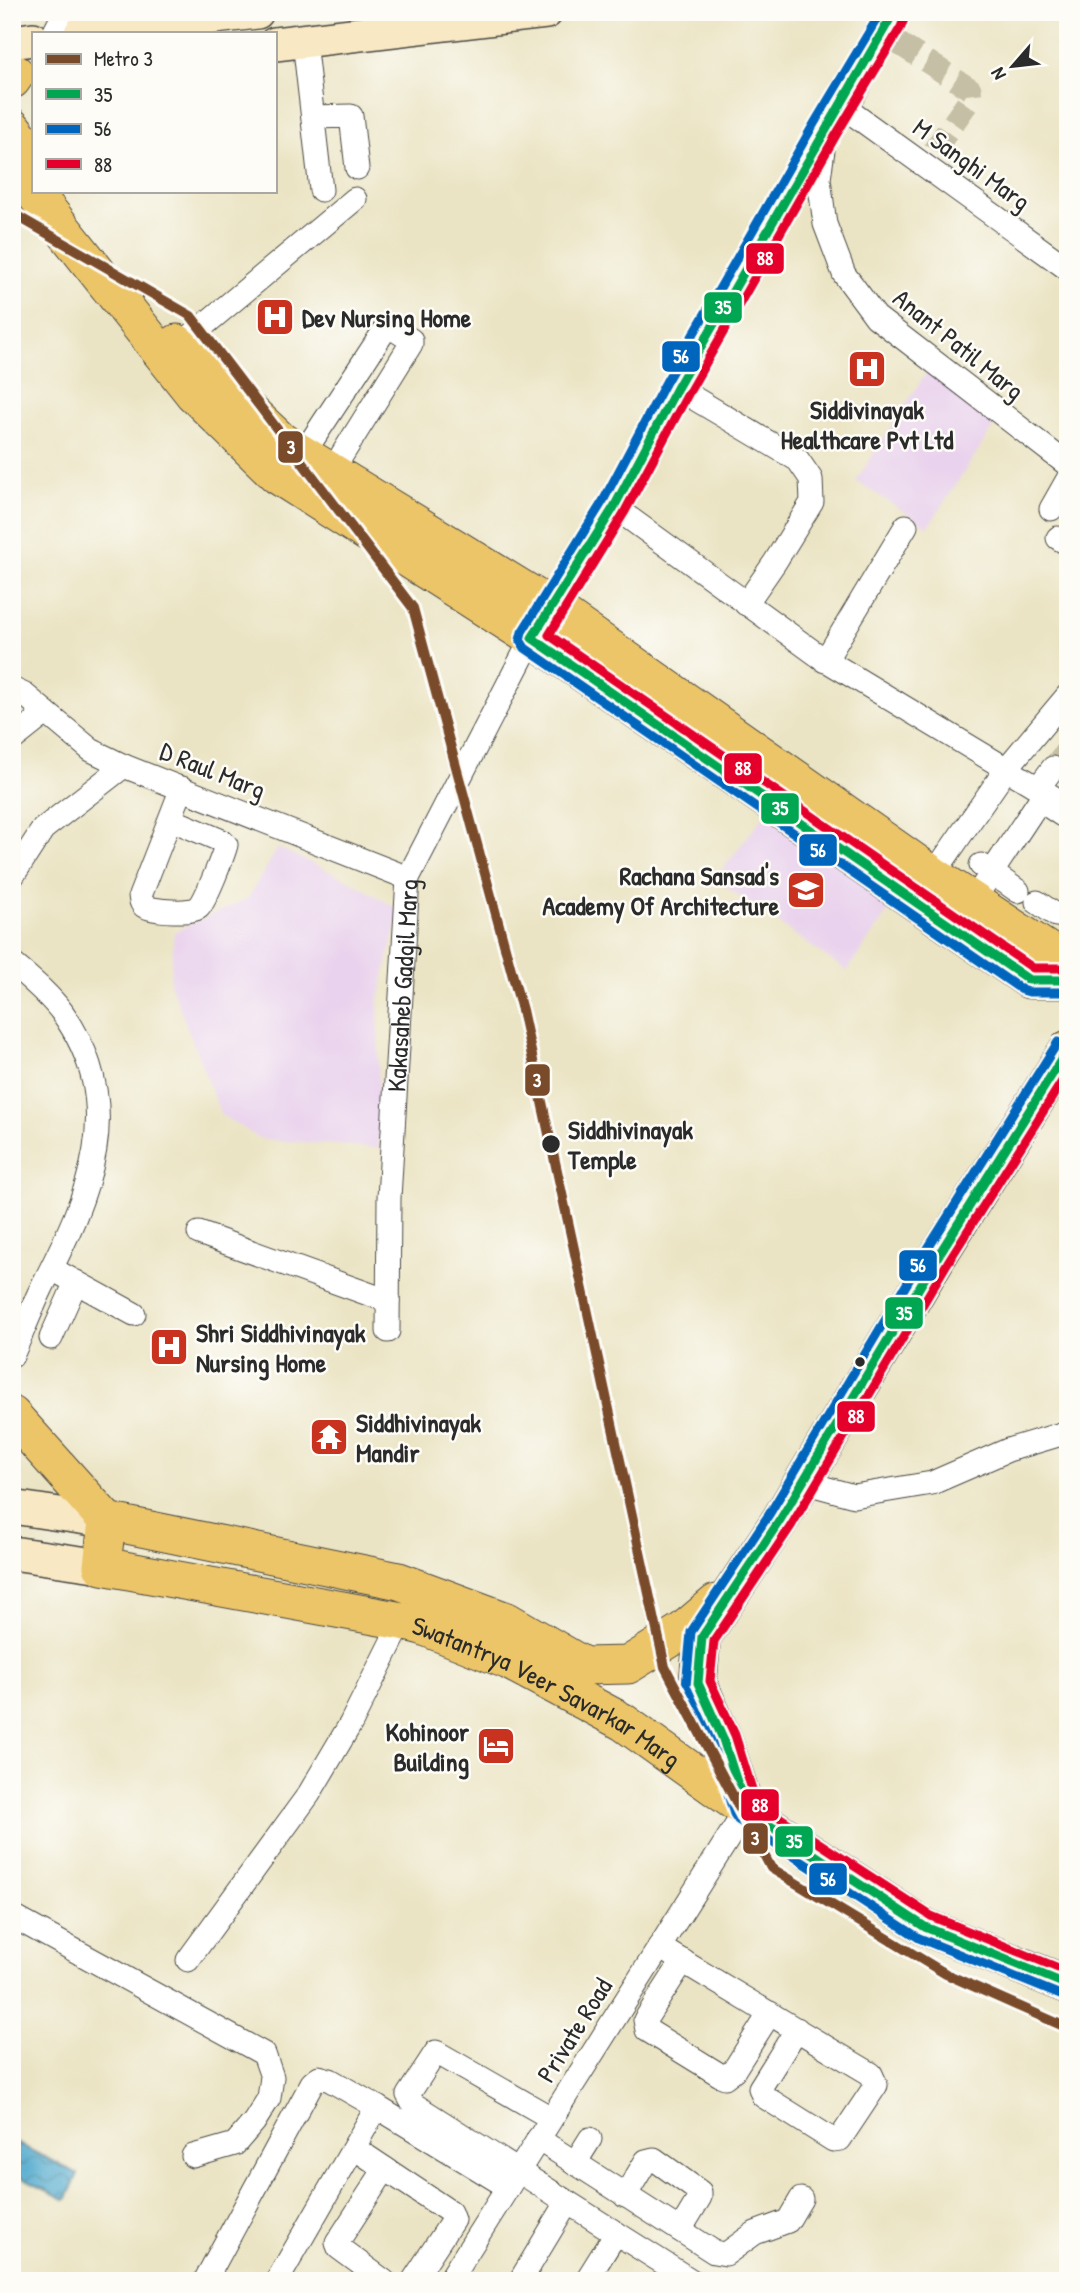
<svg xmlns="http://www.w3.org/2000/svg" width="1080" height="2293" font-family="'Patrick Hand',sans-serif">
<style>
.built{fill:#e9d2ed}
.water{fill:url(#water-waves);stroke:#3d6a7c;stroke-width:2}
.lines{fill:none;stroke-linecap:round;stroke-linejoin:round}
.minor-tunnel{stroke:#c5bfa5;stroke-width:23;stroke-dasharray:23 11;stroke-linecap:butt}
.minor-casing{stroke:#484742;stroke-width:25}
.secondary-casing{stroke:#484742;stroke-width:36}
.primary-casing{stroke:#484742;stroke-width:39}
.minor{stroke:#fff;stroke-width:23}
.secondary{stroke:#f8e8c3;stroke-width:33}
.primary{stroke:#edc569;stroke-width:37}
.bus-1-casing{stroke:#fdfcf7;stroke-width:14}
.bus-2-casing{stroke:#fdfcf7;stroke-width:14}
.bus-3-casing{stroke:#fdfcf7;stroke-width:14}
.bus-1{stroke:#00a651;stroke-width:9}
.bus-2{stroke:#0065bd;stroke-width:9}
.bus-3{stroke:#e4002b;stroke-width:9}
.metro-1-casing{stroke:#fdfcf7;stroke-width:16}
.metro-1{stroke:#7a4b2a;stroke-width:10}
.stop-dot{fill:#2b2b2b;stroke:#fdfcf7;stroke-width:2.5}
.labels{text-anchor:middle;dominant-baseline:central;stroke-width:5;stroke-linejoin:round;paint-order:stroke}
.street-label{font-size:26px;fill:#2b2b2b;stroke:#fdfcf7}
.poi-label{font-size:26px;font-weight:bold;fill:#2b2b2b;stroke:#fdfcf7;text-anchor:start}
.stop-label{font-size:26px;font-weight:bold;fill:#2b2b2b;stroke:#fdfcf7;text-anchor:start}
.line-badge{stroke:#fdfcf7;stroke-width:2.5}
.badge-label{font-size:19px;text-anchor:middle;font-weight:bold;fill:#fff}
</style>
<defs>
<pattern id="water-waves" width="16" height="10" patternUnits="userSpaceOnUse" patternTransform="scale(1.75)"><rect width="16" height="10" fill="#4fa9cd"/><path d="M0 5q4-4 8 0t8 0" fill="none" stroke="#428aa7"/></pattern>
</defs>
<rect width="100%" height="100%" fill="#fdfcf7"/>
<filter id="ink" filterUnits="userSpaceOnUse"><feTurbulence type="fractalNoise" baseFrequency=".0143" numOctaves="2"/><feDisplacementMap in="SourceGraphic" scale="14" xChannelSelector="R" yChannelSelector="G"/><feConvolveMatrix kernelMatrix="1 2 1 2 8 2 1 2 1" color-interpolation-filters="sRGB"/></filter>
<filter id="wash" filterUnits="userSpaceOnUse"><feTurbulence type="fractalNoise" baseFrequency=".00686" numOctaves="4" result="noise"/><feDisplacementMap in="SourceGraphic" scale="28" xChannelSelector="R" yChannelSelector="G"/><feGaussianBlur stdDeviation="1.57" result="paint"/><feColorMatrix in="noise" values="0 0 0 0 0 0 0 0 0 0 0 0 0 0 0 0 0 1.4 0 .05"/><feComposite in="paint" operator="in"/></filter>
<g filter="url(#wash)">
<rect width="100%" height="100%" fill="#ebe4c4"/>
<!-- built -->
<path class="built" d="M928,370L1000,417L928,527L856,481Z
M769,809L896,900L847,971L715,879Z
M278,848L349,880L399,910L378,1003L379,1148L261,1139L221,1115L170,983L174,932L248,898Z"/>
<!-- water -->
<path class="water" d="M12,2141L78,2174L66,2200L12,2173Z"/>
</g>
<g filter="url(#ink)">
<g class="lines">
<!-- minor-tunnel -->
<path class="minor-tunnel" d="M898,43L970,89L971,98L930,156
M1053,768L1068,749"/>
<!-- minor casing -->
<g class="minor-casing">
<g id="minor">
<path d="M54,33L65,12"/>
<path d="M304,41L321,190"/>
<path d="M842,106L1068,269"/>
<path d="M313,117L351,116L357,168"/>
<path d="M824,143L819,179L825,224L844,274L876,317L1068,465"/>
<path d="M179,346L355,199"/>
<path d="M677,388L798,460L811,479L812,502L775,562L746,604"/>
<path d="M303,454L386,328L389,326L411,340V344L332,471"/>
<path d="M614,507L819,656L1068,806"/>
<path d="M1051,509L1068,479"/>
<path d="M1058,538L1068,544"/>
<path d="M825,661L906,526"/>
<path d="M12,689L25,695L91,750L124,766L408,878"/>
<path d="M12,740L46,713"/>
<path d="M1038,788L1053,768"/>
<path d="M170,819L222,841L226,845C223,856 206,900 199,907C193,914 152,911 144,906C140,902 141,900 140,896L170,819L182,788"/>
<path d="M981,865L1018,891"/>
<path d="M933,875L1007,768L1068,695"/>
<path d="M12,877L43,829L124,766"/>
<path d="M973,901L1037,804L1044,803L1062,815"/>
<path d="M1037,902L1056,915L1068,917"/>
<path d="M12,963C29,978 48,993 62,1012C129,1106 89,1195 42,1287C31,1310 22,1333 12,1356"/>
<path d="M199,1233L388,1301"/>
<path d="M52,1269L134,1314"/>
<path id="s1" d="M388,1331L389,1198L408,878L532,638"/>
<path d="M51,1338L76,1282"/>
<path d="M803,1482L854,1496L932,1483L1008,1450L1068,1432"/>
<path d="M12,1916L264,2054L272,2077L269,2098L254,2122L235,2144L193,2156"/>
<path d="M659,1947C730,1990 800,2032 871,2074L876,2085L840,2139L833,2140L763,2096L760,2088L797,2029"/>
<path d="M188,1960L309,1794L351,1723L402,1621"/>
<path d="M683,1961L645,2020L647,2030L720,2075L725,2077L734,2070L770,2013"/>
<path d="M551,2118L436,2052L408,2095L413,2104L616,2233L586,2281"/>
<path d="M538,2139L714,2252L726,2254L755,2233L788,2221L801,2199"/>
<path d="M354,2148L450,2212L453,2220L413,2281"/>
<path d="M575,2163L590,2139"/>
<path d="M625,2196L646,2161L654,2159L700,2192V2197L680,2230"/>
<path d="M616,2233L692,2281"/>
<path d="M205,2281L312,2083L319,2077L330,2080L377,2107L508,2187"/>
<path d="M277,2281L377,2107"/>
<path d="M384,2281L339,2248L337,2243L385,2169"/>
<path d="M449,2281L746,1810"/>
<path d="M520,2281L567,2203"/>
</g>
</g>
<!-- secondary casing -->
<g class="secondary-casing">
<path id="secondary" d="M81,33L257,12
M12,42L33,39
M275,44L546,12
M537,630L614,507L677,388L826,128C848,99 862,67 880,36C885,28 893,21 894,12
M12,1507L107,1521
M12,1553L102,1566"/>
</g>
<!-- primary casing -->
<g class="primary-casing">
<g id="primary">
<path d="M12,80L16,74"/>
<path d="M12,127L33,154"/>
<path d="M12,165L193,393L277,475L532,638L1029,980H1068"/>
<path d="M177,343L281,441L550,606L933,875L1050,952L1067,979"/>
<path id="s2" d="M12,1415L107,1521L102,1566L402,1621L422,1626L509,1661L623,1722L746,1810L925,1927L1068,1985"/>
<path d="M107,1521L399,1581L507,1621L584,1666L628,1665L684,1630L716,1603"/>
<path d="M746,1810L723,1739L698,1683L702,1637L780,1520L938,1256L1068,1049"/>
</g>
</g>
<!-- minor -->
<use href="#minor" class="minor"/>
<!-- secondary -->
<use href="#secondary" class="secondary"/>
<!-- primary -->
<use href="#primary" class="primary"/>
<!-- bus-1 casing -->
<g class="bus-1-casing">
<path id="bus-1" d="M894,12L677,388L614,507L532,638L1029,980H1068
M1068,1049L938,1256L780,1520L702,1637L698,1683L723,1739L746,1810L925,1927L1068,1985"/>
</g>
<!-- bus-2 casing -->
<g class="bus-2-casing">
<path id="bus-2" d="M881,12L815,122L666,382L603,501L522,632L520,640L525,648L1022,990L1029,992H1068
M1058,1042L927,1250L770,1513L691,1632L686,1686L712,1743L734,1814L738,1820L919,1938L1063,1996"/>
</g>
<!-- bus-3 casing -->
<g class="bus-3-casing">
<path id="bus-3" d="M906,14L901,27L836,135L688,394L624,513L549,635L1033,968H1068
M1068,1072L948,1262L791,1526L714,1641L710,1681L735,1735L756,1802L931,1916L1068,1972"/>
</g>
<!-- bus-1 -->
<use href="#bus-1" class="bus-1"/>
<!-- bus-2 -->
<use href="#bus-2" class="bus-2"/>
<!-- bus-3 -->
<use href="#bus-3" class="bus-3"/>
<!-- metro-1 casing -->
<g class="metro-1-casing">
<path id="metro-1" d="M12,213L191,316L413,608L522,1010L665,1667L771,1868L946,1974L1068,2028"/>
</g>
<!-- metro-1 -->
<use href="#metro-1" class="metro-1"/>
</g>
</g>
<!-- icons -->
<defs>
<g id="hospital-square" transform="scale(2.0125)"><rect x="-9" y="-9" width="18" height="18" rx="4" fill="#c8321e" stroke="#fdfcf7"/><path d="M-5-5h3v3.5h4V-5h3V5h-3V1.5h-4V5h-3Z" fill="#fff"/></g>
<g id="university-square" transform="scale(2.0125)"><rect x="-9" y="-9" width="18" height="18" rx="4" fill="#c8321e" stroke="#fdfcf7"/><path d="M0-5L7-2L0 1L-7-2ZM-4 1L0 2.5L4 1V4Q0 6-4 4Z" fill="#fff"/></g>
<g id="temple-square" transform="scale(2.0125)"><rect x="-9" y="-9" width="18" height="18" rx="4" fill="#c8321e" stroke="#fdfcf7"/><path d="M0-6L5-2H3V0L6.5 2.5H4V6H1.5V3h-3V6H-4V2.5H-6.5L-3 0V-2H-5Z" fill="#fff"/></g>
<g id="hotel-square" transform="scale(2.0125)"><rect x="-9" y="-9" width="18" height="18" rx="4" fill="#c8321e" stroke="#fdfcf7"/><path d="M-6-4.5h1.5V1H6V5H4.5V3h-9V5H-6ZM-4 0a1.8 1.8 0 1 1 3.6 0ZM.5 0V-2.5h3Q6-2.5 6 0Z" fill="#fff"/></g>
</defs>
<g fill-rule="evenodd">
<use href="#hospital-square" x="275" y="317"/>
<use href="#hospital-square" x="867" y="369"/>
<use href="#university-square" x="806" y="890"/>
<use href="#hospital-square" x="169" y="1347"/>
<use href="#temple-square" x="329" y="1437"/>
<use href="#hotel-square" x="496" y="1746"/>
</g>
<!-- markers -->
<g class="stop-dot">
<circle cx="551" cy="1144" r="10"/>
<circle cx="860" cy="1362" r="6"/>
</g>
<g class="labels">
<!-- street labels -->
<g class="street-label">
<text transform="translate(972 164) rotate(36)">M Sanghi Marg</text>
<text transform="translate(959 344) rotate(39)">Anant Patil Marg</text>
<text transform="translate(213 770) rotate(22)">D Raul Marg</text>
<text stroke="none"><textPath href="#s1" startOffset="346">Kakasaheb Gadgil Marg</textPath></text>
<text stroke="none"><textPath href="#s2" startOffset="654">Swatantrya Veer Savarkar Marg</textPath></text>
<text transform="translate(574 2030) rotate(-58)">Private Road</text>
</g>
<!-- poi labels -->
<g class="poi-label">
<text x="302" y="317">Dev Nursing Home</text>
<text x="867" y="409" text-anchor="middle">Siddivinayak<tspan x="867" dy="30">Healthcare Pvt Ltd</tspan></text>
<text x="779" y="875" text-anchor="end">Rachana Sansad's<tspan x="779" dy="30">Academy Of Architecture</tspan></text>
<text x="196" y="1332">Shri Siddhivinayak<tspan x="196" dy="30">Nursing Home</tspan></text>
<text x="356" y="1422">Siddhivinayak<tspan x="356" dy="30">Mandir</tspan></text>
<text x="469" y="1731" text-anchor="end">Kohinoor<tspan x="469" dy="30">Building</tspan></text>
</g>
<!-- stop labels -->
<g class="stop-label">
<text x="568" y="1129">Siddhivinayak<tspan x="568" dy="30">Temple</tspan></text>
</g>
</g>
<g class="line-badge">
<rect x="745" y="242" width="40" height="33" rx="7" fill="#e4002b"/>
<rect x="703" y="291" width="40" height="33" rx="7" fill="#00a651"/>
<rect x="661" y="340" width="40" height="33" rx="7" fill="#0065bd"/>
<rect x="277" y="430" width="27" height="34" rx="7" fill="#7a4b2a"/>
<rect x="723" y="752" width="40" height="33" rx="7" fill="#e4002b"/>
<rect x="760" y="792" width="40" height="33" rx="7" fill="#00a651"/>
<rect x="798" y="833" width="40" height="34" rx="7" fill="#0065bd"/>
<rect x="524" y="1063" width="27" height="34" rx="7" fill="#7a4b2a"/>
<rect x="898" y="1249" width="40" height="33" rx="7" fill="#0065bd"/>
<rect x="884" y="1296" width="40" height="34" rx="7" fill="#00a651"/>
<rect x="836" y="1400" width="40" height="33" rx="7" fill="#e4002b"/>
<rect x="740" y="1788" width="40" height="34" rx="7" fill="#e4002b"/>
<rect x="742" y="1822" width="27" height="33" rx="7" fill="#7a4b2a"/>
<rect x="774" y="1825" width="40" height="33" rx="7" fill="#00a651"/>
<rect x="808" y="1862" width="40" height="34" rx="7" fill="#0065bd"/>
</g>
<g class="badge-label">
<text x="765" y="265">88</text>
<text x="723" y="314">35</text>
<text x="681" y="363">56</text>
<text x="291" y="454">3</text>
<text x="743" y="775">88</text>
<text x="780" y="815">35</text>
<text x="818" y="857">56</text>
<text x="537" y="1087">3</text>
<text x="918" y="1272">56</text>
<text x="904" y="1320">35</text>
<text x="856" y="1423">88</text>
<text x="760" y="1812">88</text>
<text x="755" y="1845">3</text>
<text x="794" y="1848">35</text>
<text x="828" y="1886">56</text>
</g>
<!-- margin -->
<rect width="1080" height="2293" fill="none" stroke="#fdfcf7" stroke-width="42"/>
<!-- legend -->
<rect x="32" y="32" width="245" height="161" fill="#fdfcf7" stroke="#a9a8a5" stroke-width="2"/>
<rect x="46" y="54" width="35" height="10" fill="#7a4b2a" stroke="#a9a8a5" stroke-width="2"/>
<text x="94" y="66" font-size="21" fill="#2b2b2b">Metro 3</text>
<rect x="46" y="89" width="35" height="10" fill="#00a651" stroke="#a9a8a5" stroke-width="2"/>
<text x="94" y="102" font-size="21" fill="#2b2b2b">35</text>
<rect x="46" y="124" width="35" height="10" fill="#0065bd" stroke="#a9a8a5" stroke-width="2"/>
<text x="94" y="136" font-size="21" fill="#2b2b2b">56</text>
<rect x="46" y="159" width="35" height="10" fill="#e4002b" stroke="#a9a8a5" stroke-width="2"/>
<text x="94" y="172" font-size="21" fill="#2b2b2b">88</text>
<!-- north arrow -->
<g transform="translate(1013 66) rotate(242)" stroke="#fdfcf7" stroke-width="5" paint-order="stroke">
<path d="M0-5L12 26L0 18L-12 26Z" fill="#2b2b2b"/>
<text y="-10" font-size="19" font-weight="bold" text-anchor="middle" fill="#2b2b2b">N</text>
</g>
</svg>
